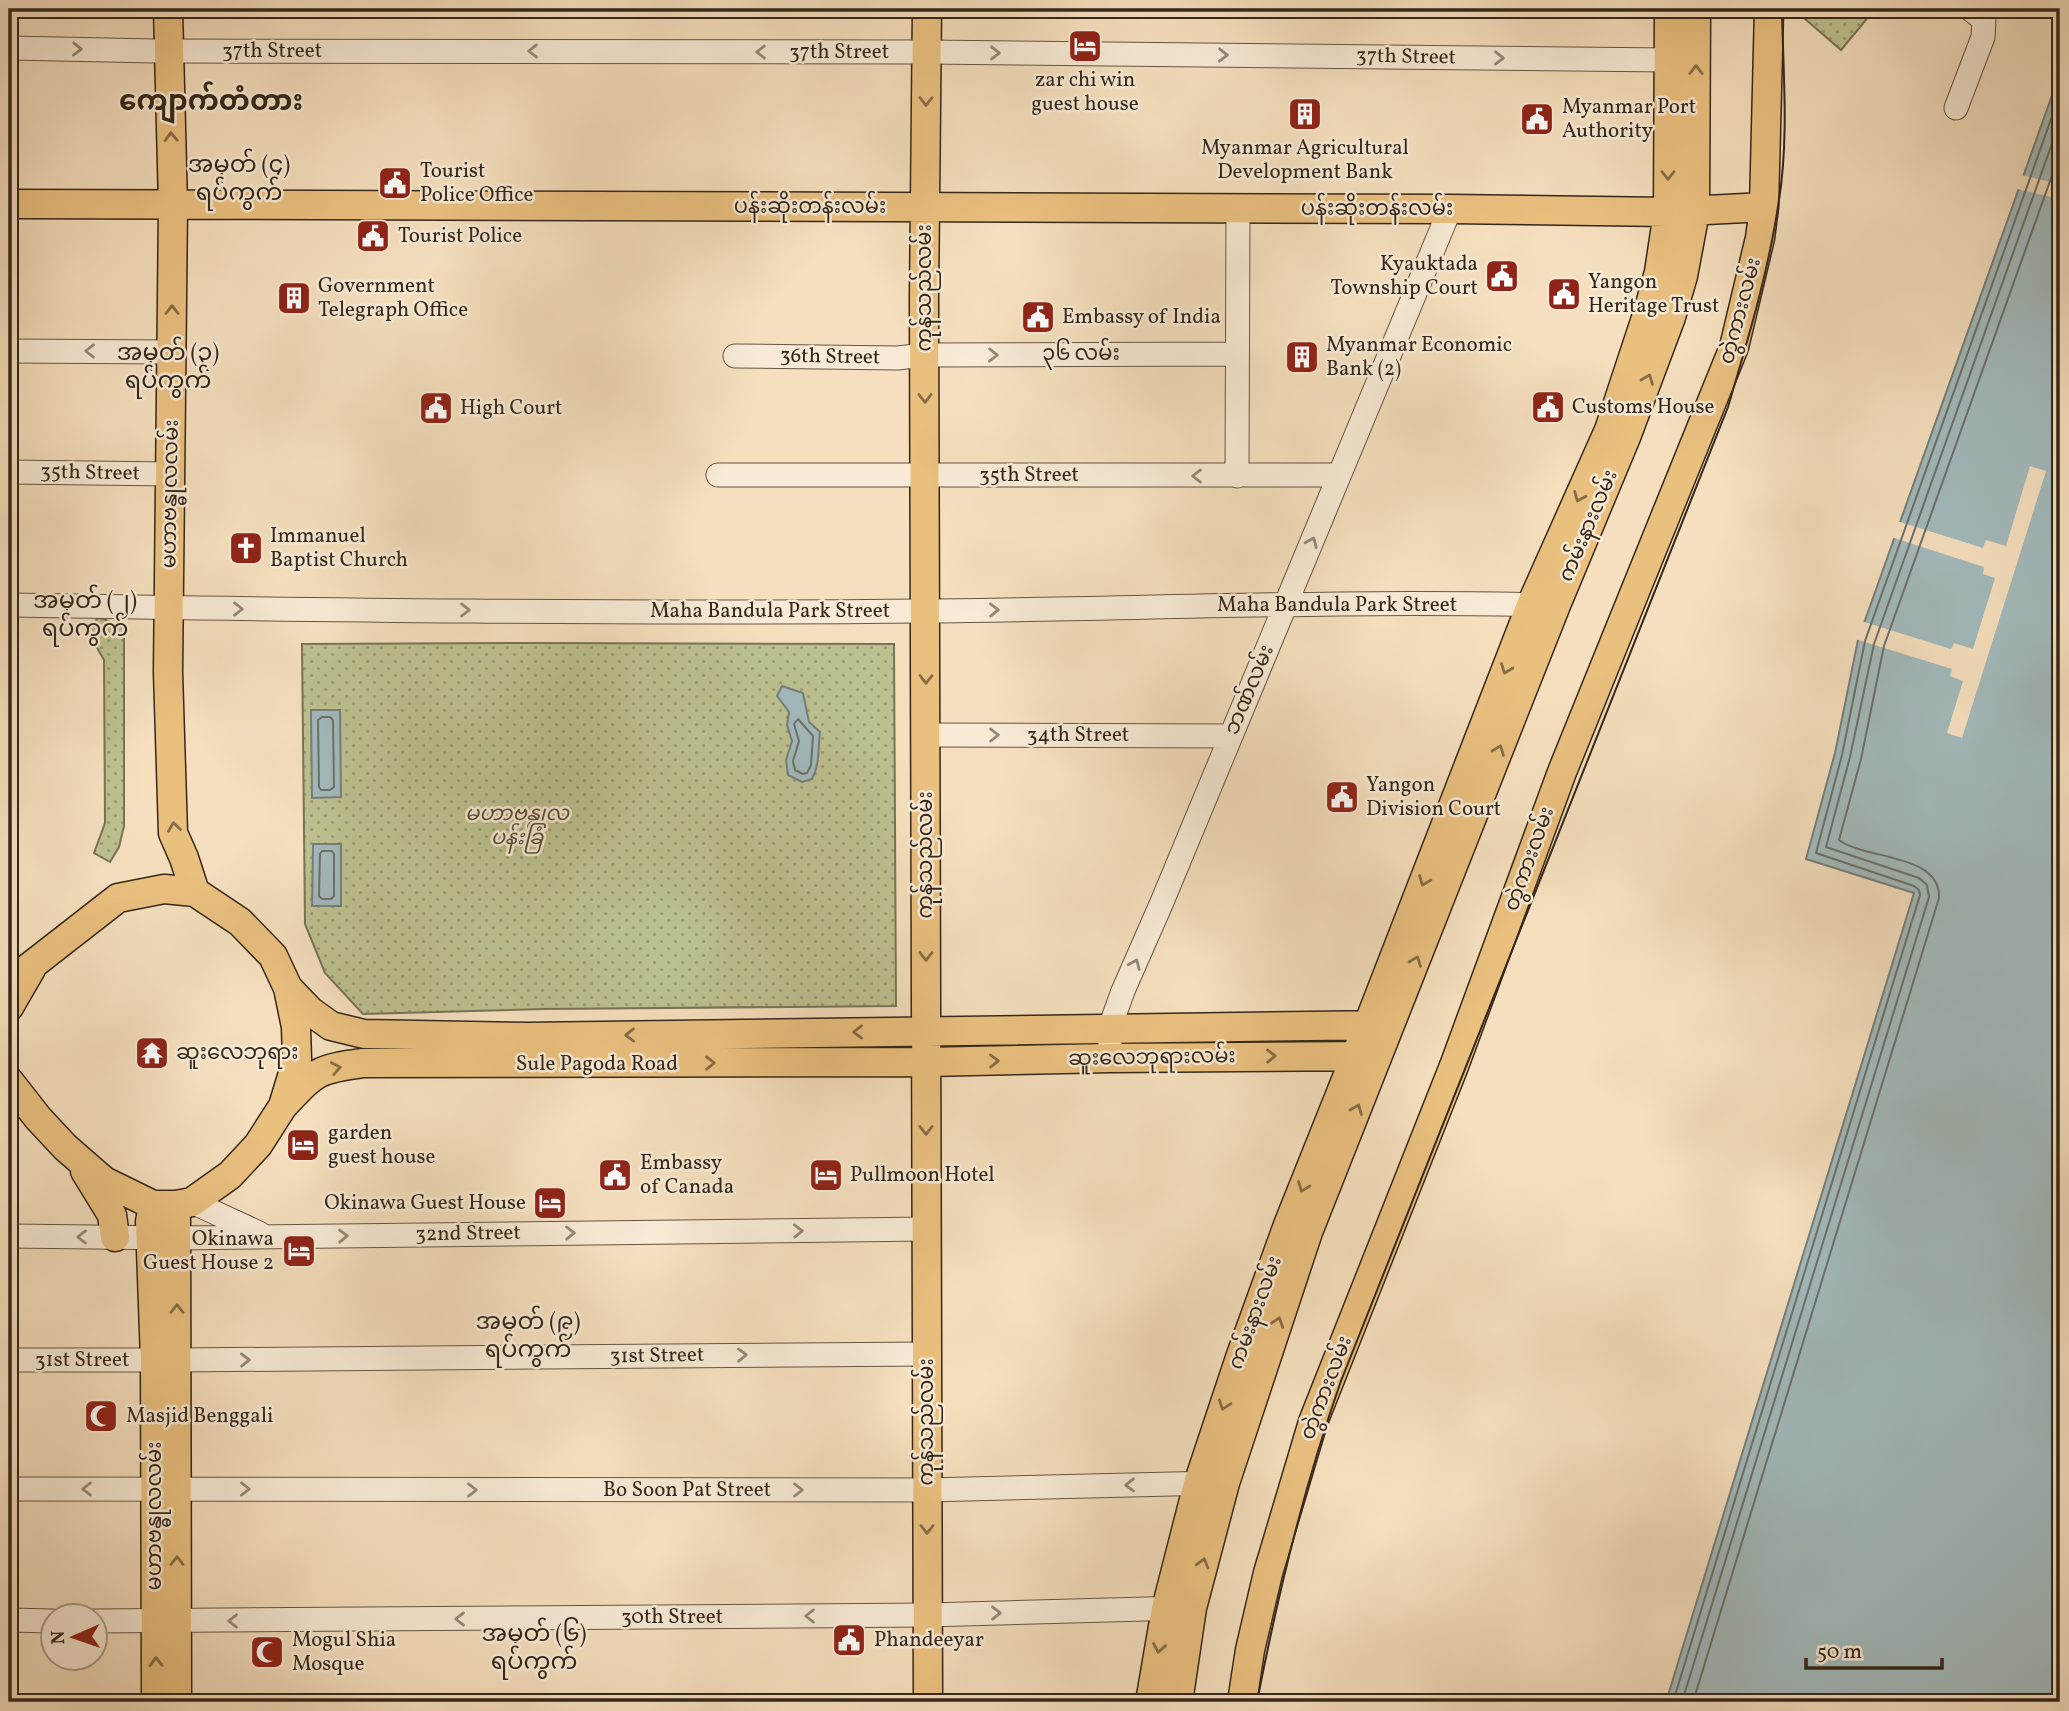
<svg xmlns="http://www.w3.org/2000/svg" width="2069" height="1711" font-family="Vollkorn,'Noto Sans Myanmar',serif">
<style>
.park{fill:url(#park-dots);stroke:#787455;stroke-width:2}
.water{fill:#a2babc;stroke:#767f7b;stroke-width:2}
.pier{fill:#f5dfbe}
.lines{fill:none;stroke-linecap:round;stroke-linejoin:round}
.shore{stroke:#6b706b;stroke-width:2}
.minor-casing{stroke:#645543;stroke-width:25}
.major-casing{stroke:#34271a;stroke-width:31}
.minor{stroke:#f8ead5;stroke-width:23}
.major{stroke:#eac07f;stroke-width:28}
.tram{stroke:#34271a;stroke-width:2}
.oneway{stroke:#968878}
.oneway2{stroke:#866c47}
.labels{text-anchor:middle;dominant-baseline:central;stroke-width:5;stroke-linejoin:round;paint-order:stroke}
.street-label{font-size:21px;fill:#34271a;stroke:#f8ead5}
.poi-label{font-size:21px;fill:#34271a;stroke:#f8ead5;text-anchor:start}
.park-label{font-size:21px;font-style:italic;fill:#564e38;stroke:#f8ead5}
.quarter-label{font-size:24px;fill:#34271a;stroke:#f8ead5}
.district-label{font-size:28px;font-weight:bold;fill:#34271a;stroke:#f8ead5}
</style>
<defs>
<pattern id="park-dots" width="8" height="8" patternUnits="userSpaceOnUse" patternTransform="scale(1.75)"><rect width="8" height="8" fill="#bdc190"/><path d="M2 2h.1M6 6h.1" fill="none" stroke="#9a9d75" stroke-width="1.8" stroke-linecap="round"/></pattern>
</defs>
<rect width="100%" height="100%" fill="#f5dfbe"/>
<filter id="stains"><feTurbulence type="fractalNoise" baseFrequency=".00286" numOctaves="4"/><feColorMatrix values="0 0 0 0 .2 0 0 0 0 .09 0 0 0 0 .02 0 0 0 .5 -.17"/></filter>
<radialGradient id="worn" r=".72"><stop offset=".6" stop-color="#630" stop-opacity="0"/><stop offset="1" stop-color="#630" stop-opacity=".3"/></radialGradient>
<!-- park -->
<path class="park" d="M1804,9H1875L1841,50L1804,18Z
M99,617L124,628V826L119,847L110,862L94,853L105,823L104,660L87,630Z
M535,643L894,644L896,1006L544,1009L363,1014L325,973L305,924L302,644Z"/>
<!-- water -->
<path class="water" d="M2060,73V1702H1666L1914,893L1806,859L1835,753L1858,640Z
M782,686L803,693L809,722L820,732C818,748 820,764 812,779L802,782L788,775L786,760L792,741L787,725L789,712L777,696Z
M311,710H340L341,797L312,798Z
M313,844H341V906H312Z"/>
<!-- pier -->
<path class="pier" d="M2021,175L2060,184V199L2017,189Z
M2030,466L2046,471L1962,738L1947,733L1963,681L1950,676L1952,669L1855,639L1861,621L1951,649L1954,643L1973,649L1995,578L1983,574L1984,567L1891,537L1897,521L1983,548L1986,540L2006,546Z"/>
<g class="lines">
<!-- shore -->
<path class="shore" d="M322,717H330L333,720L334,787L330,790H321L319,787L318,720Z
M798,719L813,736L811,765L807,773L803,774L795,770L793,761L799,741L794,724Z
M322,851H332L334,854V896L331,899H322L319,896L320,854Z
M1673,1702L1920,895L1919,890L1914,886L1816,853L1842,755L1865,641L2060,94
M1682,1702L1929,897L1927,885L1919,878L1826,847L1850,757L1874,644L2060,121
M1693,1702L1939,898C1941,853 1865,860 1839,840L1861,759L1884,646L2060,153"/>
<!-- minor casing -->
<g class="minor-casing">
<path id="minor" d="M9,48L156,51L927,52L1669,60
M1956,108L1983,37L1984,20L1970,9
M9,351L172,352
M735,356L897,358L925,355L1237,354
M9,472L171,474
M718,475H1339
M1237,476L1238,208
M9,605C315,610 621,614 928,611C1134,609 1340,600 1545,605
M926,735L1230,736
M1110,1058V1027L1123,991L1162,902L1450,209
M192,1202L259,1233
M9,1236L177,1238L927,1229
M9,1360H177L927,1354
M9,1489L927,1490L1214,1483
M9,1620L52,1621
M94,1621L928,1615L1183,1608"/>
</g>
<!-- major casing -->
<g class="major-casing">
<path id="major" d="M168,9L173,206L168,672L173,833L184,858L195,892
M927,9L924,298L928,1702
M9,204L1450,209L1668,212L1764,207
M9,983L118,898L164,889L195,892L240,922L273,956L288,988L296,1027L297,1060L283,1106L258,1145L230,1175L192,1202L176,1205H153L104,1181L65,1147L38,1118L9,1081
M288,988L310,1011L331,1026L364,1034L528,1037L1386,1025
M9,1007L31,969
M283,1106C315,1072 316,1069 363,1063L926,1062L1110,1058L1374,1056
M85,1171L112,1215L115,1237
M153,1205L150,1222L155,1360L156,1702
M176,1205L177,1702
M1150,1702L1166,1609L1198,1484L1241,1355L1288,1225L1368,1025L1531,605L1609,430L1648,312L1659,272L1668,212L1669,9
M1178,1702L1192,1608L1225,1483L1308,1232L1556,605L1626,437L1671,317L1683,276L1695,212L1696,9
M1242,1702L1250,1650L1268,1573L1313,1422L1454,1066L1562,772L1734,347L1760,238L1764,207L1769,9"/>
</g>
<!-- minor -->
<use href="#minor" class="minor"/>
<!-- major -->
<use href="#major" class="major"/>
<!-- tram -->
<path class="tram" d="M1257,1702C1278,1593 1304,1486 1341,1381L1728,407C1748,339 1769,270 1779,200C1789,137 1783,72 1782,9"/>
</g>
<!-- one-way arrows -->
<defs><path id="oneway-chevron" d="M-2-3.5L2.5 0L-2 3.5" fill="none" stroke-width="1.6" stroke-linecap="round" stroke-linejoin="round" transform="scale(1.75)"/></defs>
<g class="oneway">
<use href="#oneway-chevron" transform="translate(77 49) rotate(1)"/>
<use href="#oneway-chevron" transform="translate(533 51) rotate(-180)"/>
<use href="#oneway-chevron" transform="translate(761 52) rotate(-180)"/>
<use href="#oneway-chevron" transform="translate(995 53) rotate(1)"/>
<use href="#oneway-chevron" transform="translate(1223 55) rotate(1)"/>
<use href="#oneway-chevron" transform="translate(1499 58) rotate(1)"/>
<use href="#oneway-chevron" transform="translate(90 351) rotate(-180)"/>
<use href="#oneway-chevron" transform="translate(993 355)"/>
<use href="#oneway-chevron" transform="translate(1197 476) rotate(-180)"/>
<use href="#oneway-chevron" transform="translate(1312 542) rotate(-67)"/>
<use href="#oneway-chevron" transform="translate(238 609)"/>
<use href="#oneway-chevron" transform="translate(465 610)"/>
<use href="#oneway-chevron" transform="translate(994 610) rotate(-1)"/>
<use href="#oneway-chevron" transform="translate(994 735)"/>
<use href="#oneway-chevron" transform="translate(1135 964) rotate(-66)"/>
<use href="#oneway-chevron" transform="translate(798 1231) rotate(-1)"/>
<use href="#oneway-chevron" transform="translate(570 1233) rotate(-1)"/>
<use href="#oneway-chevron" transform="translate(343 1236) rotate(-1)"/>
<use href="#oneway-chevron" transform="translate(82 1237) rotate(-180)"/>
<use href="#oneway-chevron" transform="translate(742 1355) rotate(-1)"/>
<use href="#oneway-chevron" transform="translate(245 1360) rotate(-1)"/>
<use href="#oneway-chevron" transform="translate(1130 1485) rotate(179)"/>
<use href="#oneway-chevron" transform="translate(87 1489) rotate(-180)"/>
<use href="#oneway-chevron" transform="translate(245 1489)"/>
<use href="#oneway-chevron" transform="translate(472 1490)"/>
<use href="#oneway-chevron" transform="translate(798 1490)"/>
<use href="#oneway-chevron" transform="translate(996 1613) rotate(-1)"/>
<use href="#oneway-chevron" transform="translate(810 1616) rotate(180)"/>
<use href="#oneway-chevron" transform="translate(460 1619) rotate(180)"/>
<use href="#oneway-chevron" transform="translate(233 1621) rotate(180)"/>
</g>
<g class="oneway2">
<use href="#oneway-chevron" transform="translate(1696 70) rotate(-90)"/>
<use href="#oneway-chevron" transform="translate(926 101) rotate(90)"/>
<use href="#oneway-chevron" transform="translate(171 137) rotate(-92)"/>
<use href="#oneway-chevron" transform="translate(1668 175) rotate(90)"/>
<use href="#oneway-chevron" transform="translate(172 310) rotate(-90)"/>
<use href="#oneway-chevron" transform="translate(1648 379) rotate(-69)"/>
<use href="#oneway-chevron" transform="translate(925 398) rotate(90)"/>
<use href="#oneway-chevron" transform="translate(1579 497) rotate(114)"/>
<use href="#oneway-chevron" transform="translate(1506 669) rotate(111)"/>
<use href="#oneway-chevron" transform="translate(926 679) rotate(90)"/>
<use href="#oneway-chevron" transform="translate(1499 750) rotate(-69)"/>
<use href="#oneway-chevron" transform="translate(174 827) rotate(-98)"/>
<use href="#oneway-chevron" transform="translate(1424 881) rotate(111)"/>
<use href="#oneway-chevron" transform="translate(926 956) rotate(90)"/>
<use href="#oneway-chevron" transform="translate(1416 961) rotate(-69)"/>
<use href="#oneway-chevron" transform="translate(858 1032) rotate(179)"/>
<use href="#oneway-chevron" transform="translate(630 1035) rotate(179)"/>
<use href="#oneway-chevron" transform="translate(1271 1056) rotate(-1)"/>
<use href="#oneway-chevron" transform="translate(994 1061) rotate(-1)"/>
<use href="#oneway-chevron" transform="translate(710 1063)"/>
<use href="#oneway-chevron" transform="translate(336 1068) rotate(-11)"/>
<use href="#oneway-chevron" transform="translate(1357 1109) rotate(-68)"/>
<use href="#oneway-chevron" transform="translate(926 1130) rotate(90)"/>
<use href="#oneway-chevron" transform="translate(1303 1187) rotate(111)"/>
<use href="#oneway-chevron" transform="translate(177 1309) rotate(-90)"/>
<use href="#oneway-chevron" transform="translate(1278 1322) rotate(-72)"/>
<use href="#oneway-chevron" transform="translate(1224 1405) rotate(108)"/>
<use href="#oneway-chevron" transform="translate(927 1529) rotate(90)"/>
<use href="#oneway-chevron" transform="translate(177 1561) rotate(-90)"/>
<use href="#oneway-chevron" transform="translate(1203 1563) rotate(-75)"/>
<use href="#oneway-chevron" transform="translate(1159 1648) rotate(100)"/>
<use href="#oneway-chevron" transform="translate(156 1662) rotate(-91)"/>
</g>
<!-- icons -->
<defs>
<g id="hotel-square" transform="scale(1.75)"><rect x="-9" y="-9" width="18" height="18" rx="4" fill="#8f2418" stroke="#f8ead5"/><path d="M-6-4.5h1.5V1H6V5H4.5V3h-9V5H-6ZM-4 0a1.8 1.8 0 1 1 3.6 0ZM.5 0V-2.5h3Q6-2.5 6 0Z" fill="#fff"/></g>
<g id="building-square" transform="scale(1.75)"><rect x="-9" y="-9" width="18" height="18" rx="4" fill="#8f2418" stroke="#f8ead5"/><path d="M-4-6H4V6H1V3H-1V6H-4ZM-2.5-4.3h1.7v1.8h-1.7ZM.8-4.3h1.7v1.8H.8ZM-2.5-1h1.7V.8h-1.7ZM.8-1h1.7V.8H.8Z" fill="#fff"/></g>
<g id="civic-square" transform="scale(1.75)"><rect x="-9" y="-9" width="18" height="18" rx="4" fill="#8f2418" stroke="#f8ead5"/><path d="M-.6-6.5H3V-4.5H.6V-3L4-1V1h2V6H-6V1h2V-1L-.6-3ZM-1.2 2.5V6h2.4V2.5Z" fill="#fff"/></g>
<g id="church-square" transform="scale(1.75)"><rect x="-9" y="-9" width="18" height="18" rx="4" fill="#8f2418" stroke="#f8ead5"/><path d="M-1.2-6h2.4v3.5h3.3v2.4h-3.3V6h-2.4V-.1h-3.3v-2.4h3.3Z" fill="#fff"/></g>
<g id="temple-square" transform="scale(1.75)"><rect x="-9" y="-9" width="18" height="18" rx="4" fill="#8f2418" stroke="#f8ead5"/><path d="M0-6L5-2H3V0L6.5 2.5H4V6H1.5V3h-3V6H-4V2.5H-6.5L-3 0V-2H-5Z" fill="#fff"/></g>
<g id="mosque-square" transform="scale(1.75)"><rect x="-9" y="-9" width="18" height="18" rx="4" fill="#8f2418" stroke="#f8ead5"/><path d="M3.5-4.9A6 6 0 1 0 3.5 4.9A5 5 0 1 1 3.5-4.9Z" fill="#fff"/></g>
</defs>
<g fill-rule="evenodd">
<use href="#hotel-square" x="1085" y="46"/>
<use href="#building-square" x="1305" y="114"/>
<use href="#civic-square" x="1537" y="119"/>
<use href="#civic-square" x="395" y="183"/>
<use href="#civic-square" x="373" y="236"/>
<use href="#civic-square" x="1502" y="276"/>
<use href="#civic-square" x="1564" y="294"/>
<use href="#building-square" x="294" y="298"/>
<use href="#civic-square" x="1038" y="317"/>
<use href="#building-square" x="1302" y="357"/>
<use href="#civic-square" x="1548" y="407"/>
<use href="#civic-square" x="436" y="408"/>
<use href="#church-square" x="246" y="548"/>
<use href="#civic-square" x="1342" y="797"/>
<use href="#temple-square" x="152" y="1053"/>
<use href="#hotel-square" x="303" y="1145"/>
<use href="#civic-square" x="615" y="1175"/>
<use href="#hotel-square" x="826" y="1175"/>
<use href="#hotel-square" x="550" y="1203"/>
<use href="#hotel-square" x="299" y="1251"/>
<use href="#mosque-square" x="101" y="1416"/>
<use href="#civic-square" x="849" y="1640"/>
<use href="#mosque-square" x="267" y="1652"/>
</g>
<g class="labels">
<!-- street labels -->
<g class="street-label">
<text x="272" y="51">37th Street</text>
<text x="839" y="52">37th Street</text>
<text transform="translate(1406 57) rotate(1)">37th Street</text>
<text x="810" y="207">ပန်းဆိုးတန်းလမ်း</text>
<text x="1377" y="209">ပန်းဆိုးတန်းလမ်း</text>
<text transform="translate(925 288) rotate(-90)">ကုန်သည်လမ်း</text>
<text transform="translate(1741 311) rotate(-75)">တွဲကားလမ်း</text>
<text x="1081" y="354">၃၆ လမ်း</text>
<text transform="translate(830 357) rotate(1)">36th Street</text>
<text transform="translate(90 473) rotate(1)">35th Street</text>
<text x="1029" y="475">35th Street</text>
<text transform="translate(171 494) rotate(-89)">မဟာဗန္ဓုလလမ်း</text>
<text transform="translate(1589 526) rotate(-67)">ကမ်းနားလမ်း</text>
<text x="1337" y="605">Maha Bandula Park Street</text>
<text x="770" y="611">Maha Bandula Park Street</text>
<text transform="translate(1250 690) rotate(-67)">ဘဏ်လမ်း</text>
<text x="1078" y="735">34th Street</text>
<text transform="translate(926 855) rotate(-90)">ကုန်သည်လမ်း</text>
<text transform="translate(1530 859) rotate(-70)">တွဲကားလမ်း</text>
<text transform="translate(1152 1058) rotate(-1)">ဆူးလေဘုရားလမ်း</text>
<text x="597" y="1064">Sule Pagoda Road</text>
<text transform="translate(468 1234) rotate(-1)">32nd Street</text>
<text transform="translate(1256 1313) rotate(-70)">ကမ်းနားလမ်း</text>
<text transform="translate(657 1356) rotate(-1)">31st Street</text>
<text x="82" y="1360">31st Street</text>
<text transform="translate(1327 1388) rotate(-69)">တွဲကားလမ်း</text>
<text transform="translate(927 1422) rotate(-90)">ကုန်သည်လမ်း</text>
<text x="687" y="1490">Bo Soon Pat Street</text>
<text transform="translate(155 1516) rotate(-90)">မဟာဗန္ဓုလလမ်း</text>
<text x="672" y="1617">30th Street</text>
</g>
<!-- poi labels -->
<g class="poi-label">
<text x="1085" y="80" text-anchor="middle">zar chi win<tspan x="1085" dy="24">guest house</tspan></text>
<text x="1562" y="107">Myanmar Port<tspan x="1562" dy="24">Authority</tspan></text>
<text x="1305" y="148" text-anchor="middle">Myanmar Agricultural<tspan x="1305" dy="24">Development Bank</tspan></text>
<text x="420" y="171">Tourist<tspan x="420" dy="24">Police Office</tspan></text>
<text x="398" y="236">Tourist Police</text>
<text x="1478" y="264" text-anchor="end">Kyauktada<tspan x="1478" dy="24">Township Court</tspan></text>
<text x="1588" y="282">Yangon<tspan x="1588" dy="24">Heritage Trust</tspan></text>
<text x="318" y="286">Government<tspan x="318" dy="24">Telegraph Office</tspan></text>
<text x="1062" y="317">Embassy of India</text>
<text x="1326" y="345">Myanmar Economic<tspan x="1326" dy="24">Bank (2)</tspan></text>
<text x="1572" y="407">Customs House</text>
<text x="460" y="408">High Court</text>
<text x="270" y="536">Immanuel<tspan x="270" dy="24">Baptist Church</tspan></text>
<text x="1366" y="785">Yangon<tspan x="1366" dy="24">Division Court</tspan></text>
<text x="176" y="1053">ဆူးလေဘုရား</text>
<text x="328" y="1133">garden<tspan x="328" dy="24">guest house</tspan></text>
<text x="640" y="1163">Embassy<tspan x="640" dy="24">of Canada</tspan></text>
<text x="850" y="1175">Pullmoon Hotel</text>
<text x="526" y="1203" text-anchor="end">Okinawa Guest House</text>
<text x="274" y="1239" text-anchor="end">Okinawa<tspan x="274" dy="24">Guest House 2</tspan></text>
<text x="126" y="1416">Masjid Benggali</text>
<text x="292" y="1640">Mogul Shia<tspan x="292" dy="24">Mosque</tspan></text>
<text x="874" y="1640">Phandeeyar</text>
</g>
<!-- park labels -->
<g class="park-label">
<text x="517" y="814">မဟာဗန္ဓုလ<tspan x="517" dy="24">ပန်းခြံ</tspan></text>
</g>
<!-- quarter labels -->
<g class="quarter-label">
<text x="239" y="166">အမှတ် (၄)<tspan x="239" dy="28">ရပ်ကွက်</tspan></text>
<text x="168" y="354">အမှတ် (၃)<tspan x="168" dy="28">ရပ်ကွက်</tspan></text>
<text x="85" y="602">အမှတ် (၂)<tspan x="85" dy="28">ရပ်ကွက်</tspan></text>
<text x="528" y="1323">အမှတ် (၉)<tspan x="528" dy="28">ရပ်ကွက်</tspan></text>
<text x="534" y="1635">အမှတ် (၆)<tspan x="534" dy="28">ရပ်ကွက်</tspan></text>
</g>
<!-- district labels -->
<g class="district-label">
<text x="211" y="102">ကျောက်တံတား</text>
</g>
</g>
<!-- margin -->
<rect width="2069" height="1711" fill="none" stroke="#f5dfbe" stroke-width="35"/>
<rect x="10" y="10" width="2048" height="1690" fill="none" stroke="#34271a" stroke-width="3.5"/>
<rect x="18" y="18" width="2034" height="1676" fill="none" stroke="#34271a" stroke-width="2"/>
<!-- north arrow -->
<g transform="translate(74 1637) rotate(268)"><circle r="33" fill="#f8ead5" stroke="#aa9c8a" stroke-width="2"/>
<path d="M0-5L12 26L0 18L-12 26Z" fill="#8f2418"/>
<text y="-10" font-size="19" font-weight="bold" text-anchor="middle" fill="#34271a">N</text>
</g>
<!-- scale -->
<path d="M1806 1658v10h136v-10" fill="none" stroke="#34271a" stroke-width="3.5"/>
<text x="1817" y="1658" font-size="21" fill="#34271a" stroke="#f8ead5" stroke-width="5" paint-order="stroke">50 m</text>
<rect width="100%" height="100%" filter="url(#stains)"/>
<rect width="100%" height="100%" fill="url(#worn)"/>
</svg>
